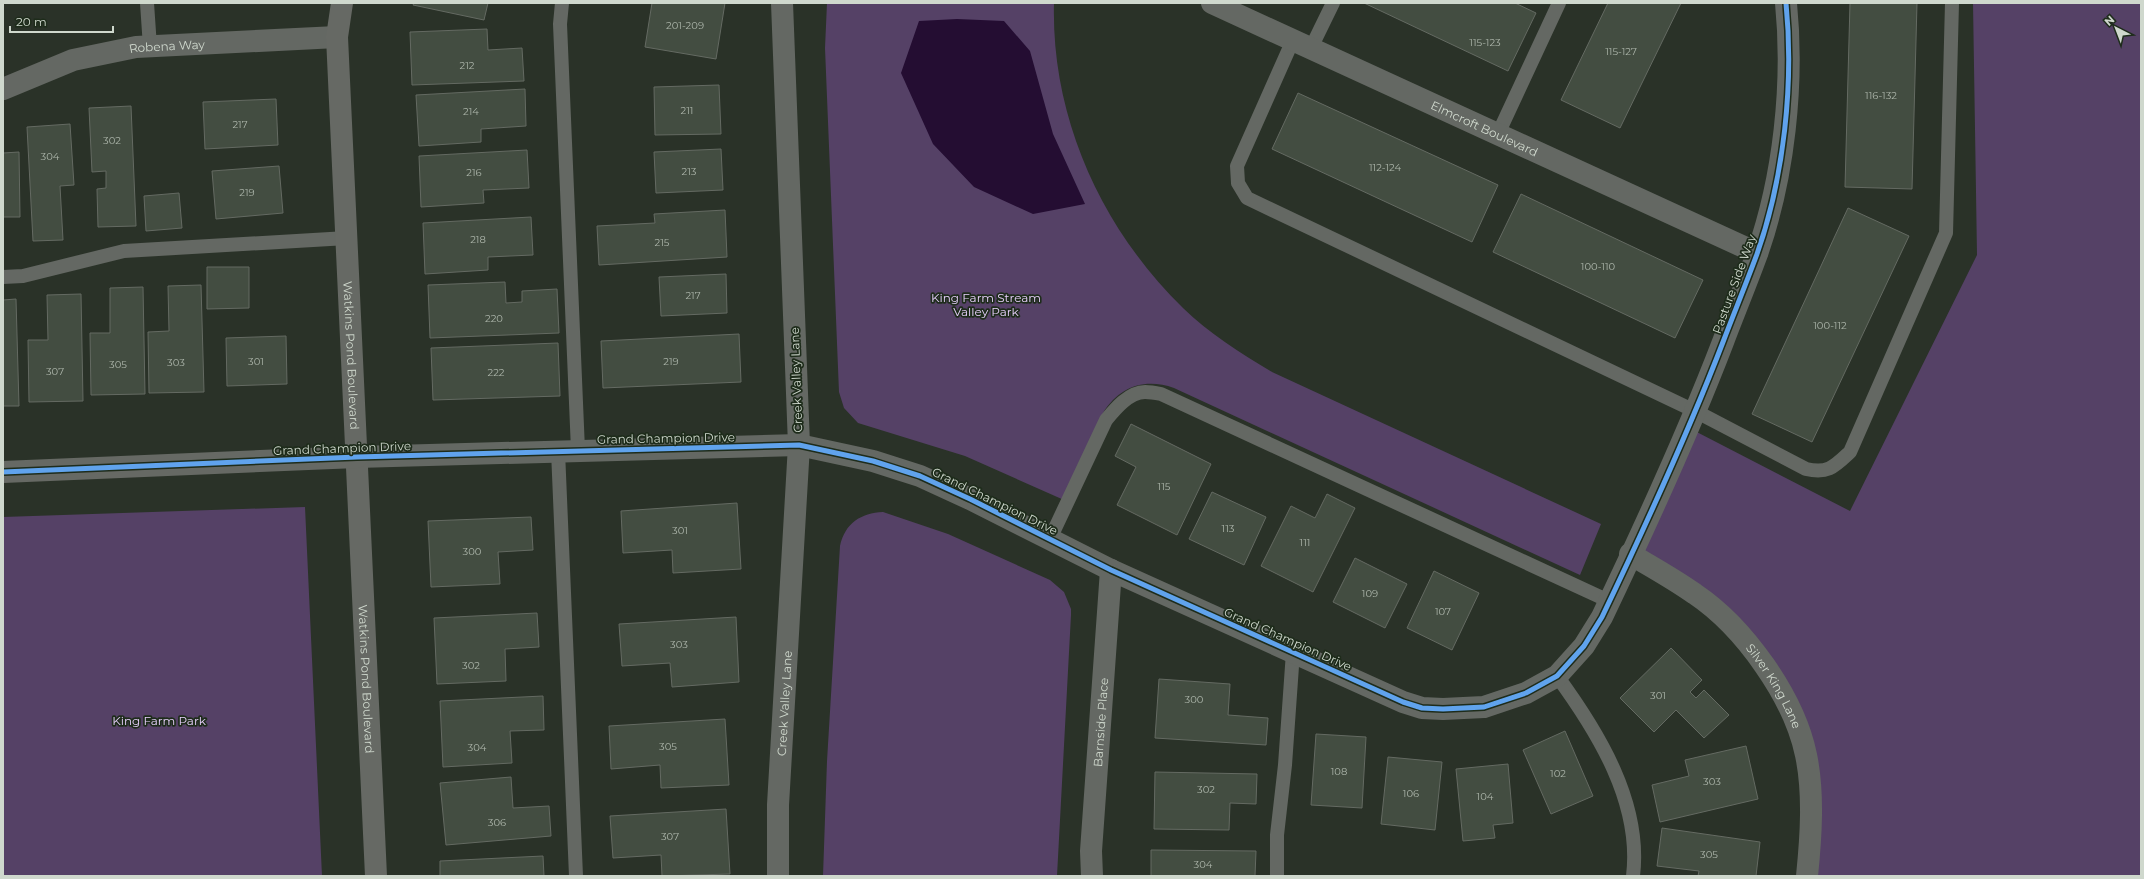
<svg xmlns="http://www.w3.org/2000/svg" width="2144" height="879" font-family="Montserrat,sans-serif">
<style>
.green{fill:#554166}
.water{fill:#240d32}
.building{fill:#434d41;stroke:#646a62}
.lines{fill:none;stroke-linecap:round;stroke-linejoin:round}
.lane{stroke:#646863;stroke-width:14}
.street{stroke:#646863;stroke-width:22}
.secondary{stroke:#666964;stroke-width:22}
.cycleway-casing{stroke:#1e2c1b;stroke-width:8}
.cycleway{stroke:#60a3ed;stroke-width:5}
.labels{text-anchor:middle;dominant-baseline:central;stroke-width:3.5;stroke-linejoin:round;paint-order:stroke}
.number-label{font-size:10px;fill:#acb5aa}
.street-label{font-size:12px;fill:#cfd8cd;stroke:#1e2c1b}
.park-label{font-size:12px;fill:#e8d0fd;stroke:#1e2c1b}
</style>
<rect width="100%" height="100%" fill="#2a3228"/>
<!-- green -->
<path class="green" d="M827,3H1054C1051,118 1102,229 1183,308C1209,333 1240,353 1272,372L1601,524L1580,575L1174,388C1145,378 1120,386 1103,413L1064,500L965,456L858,423L844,408L839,392L825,48Z
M1973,3H2141V876H1807L1806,755L1732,625L1630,554L1689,428L1850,511L1977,255Z
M305,507L322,876H3V517Z
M883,512L948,534L1050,580L1064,592L1071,609V615L1057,876H823L827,761L840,546C845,523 861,513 883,512Z"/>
<!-- water -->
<path class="water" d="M957,19L1004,21L1030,51L1053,134L1085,204L1033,214L974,187L933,144L901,73L919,21Z"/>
<!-- building -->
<path class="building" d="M414,3H488L484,20L413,5Z
M652,3H725L716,59L645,47Z
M1364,3H1515L1536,13L1508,71Z
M1608,3H1681L1620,128L1561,100Z
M1850,3H1917L1912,189L1845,187Z
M487,29L488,50L522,48L524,81L412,85L410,32Z
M719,85L721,134L655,135L654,87Z
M525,89L526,126L481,129V142L419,146L416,95Z
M1298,93L1498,185L1472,242L1272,149Z
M276,99L278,145L205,149L203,102Z
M131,106L136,226L98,227L97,189L106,188V171L92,172L89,108Z
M70,124L74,185L60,186L63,240L33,241L27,127Z
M721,149L723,190L656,193L654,152Z
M527,150L529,188L483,190L484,203L421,207L419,156Z
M19,152L20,217H3V153Z
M279,166L283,213L216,219L212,171Z
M179,193L182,228L146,231L144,196Z
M1521,194L1703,280L1675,338L1493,252Z
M1848,208L1909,236L1812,442L1752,414Z
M725,210L727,257L599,265L597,226L655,223L654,214Z
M531,217L533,255L488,257V270L425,274L423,223Z
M207,267H249V308L207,309Z
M726,274L727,313L661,316L659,277Z
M505,282L506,303L522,302V291L557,289L559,333L430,338L428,285Z
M201,285L204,392L149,393L148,332L169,331L168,286Z
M143,287L145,394L91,395L90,333H110V288Z
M81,294L83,401L29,402L28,340H48L47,295Z
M16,299L19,406H3V300Z
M739,334L741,382L603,388L601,341Z
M286,336L287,384L227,386L226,338Z
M558,343L560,396L433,400L431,348Z
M1131,424L1211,464L1177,535L1117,505L1136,467L1115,456Z
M1212,492L1266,517L1244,565L1189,539Z
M1327,494L1355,508L1313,592L1261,566L1291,506L1315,518Z
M737,503L741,569L673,573L672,550L623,553L621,511Z
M531,517L533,550L498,552L500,584L431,587L428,521Z
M1355,558L1407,584L1385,628L1333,602Z
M1434,571L1479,593L1452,650L1407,628Z
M537,613L539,647L505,649L506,681L437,684L434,618Z
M736,617L739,682L672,687L670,663L622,666L619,624Z
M1671,648L1702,680L1690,692L1696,698L1704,690L1729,715L1704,738L1676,710L1654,732L1620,698Z
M1159,679L1230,684L1228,715L1268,718L1266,745L1155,738Z
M543,696L544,730L510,731L512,763L443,767L440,701Z
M725,719L729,785L661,788L660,765L611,769L609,726Z
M1565,731L1593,796L1551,814L1523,750Z
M1316,734L1366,737L1362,808L1311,805Z
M1746,746L1758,799L1660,822L1652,785L1689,776L1685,760Z
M1388,757L1442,762L1435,830L1381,824Z
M1508,764L1513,823L1493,825L1495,838L1463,841L1456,769Z
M1155,772L1257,774L1256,804L1230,803L1229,830L1154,829Z
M511,777L513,808L549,806L551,836L446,845L440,783Z
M726,809L730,874L662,876L661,855L613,858L610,816Z
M1662,828L1760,842L1756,876H1698L1699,871L1657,866Z
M1151,850L1256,851L1255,876H1151Z
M543,856L544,876H440V861Z"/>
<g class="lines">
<!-- lane -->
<path class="lane" d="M147,3L150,47
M562,3L560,24L578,450
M1293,40L1237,166L1238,183L1247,198L1697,412L1806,469C1828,474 1834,467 1850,452L1946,233L1952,3
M1311,48L1333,3
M1498,134L1559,3
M3,277L23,276L124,251L347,238
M558,451L576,876
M1050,539L1106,420C1115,409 1129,392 1145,392C1150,392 1156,393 1161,394L1609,601
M1557,676C1598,732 1642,803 1633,876
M1277,876V835L1285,765L1293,652"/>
<!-- street -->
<g class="street">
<path id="s1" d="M1212,3L1757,253"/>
<path id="s2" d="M3,89L73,60L136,47L337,37"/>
<path d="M357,457L799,445L873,461L920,476L970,499L1111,570L1403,702L1422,708L1443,709L1484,707L1526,693L1557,676L1584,646L1602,617C1645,527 1687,436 1723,342C1734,313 1746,284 1757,254C1784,177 1794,84 1786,3"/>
<path id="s3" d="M1630,554C1652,567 1674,579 1695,594C1744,627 1794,697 1806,755C1814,793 1811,837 1807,876"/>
<path id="s4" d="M778,876V805L799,445L782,3"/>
<path id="s5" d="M1092,876L1091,851L1111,570"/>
</g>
<!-- secondary -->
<g class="secondary">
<path id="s6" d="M342,3L337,37L376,876"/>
<path d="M3,472L357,457"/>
</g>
<!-- cycleway casing -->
<g class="cycleway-casing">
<path id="cycleway" d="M3,472L357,457L799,445L873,461L920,476L970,499L1111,570L1403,702L1422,708L1443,709L1484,707L1526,693L1557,676L1584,646L1602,617C1645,527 1687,436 1723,342C1734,313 1746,284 1757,254C1784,177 1794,84 1786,3"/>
</g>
<!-- cycleway -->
<use href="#cycleway" class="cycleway"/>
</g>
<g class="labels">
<!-- number labels -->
<g class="number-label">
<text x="685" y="25">201-209</text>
<text x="1485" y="42">115-123</text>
<text x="1621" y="51">115-127</text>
<text x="467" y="65">212</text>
<text x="1881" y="95">116-132</text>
<text x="687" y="110">211</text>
<text x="471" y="111">214</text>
<text x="240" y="124">217</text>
<text x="112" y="140">302</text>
<text x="50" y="156">304</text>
<text x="1385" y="167">112-124</text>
<text x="689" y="171">213</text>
<text x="474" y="172">216</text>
<text x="247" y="192">219</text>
<text x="478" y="239">218</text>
<text x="662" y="242">215</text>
<text x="1598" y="266">100-110</text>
<text x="693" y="295">217</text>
<text x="494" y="318">220</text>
<text x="1830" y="325">100-112</text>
<text x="256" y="361">301</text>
<text x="671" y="361">219</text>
<text x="176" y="362">303</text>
<text x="118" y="364">305</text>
<text x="55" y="371">307</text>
<text x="496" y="372">222</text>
<text x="1164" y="486">115</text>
<text x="1228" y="528">113</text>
<text x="680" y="530">301</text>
<text x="1305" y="542">111</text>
<text x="472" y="551">300</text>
<text x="1370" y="593">109</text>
<text x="1443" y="611">107</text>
<text x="679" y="644">303</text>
<text x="471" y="665">302</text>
<text x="1658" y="695">301</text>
<text x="1194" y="699">300</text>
<text x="668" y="746">305</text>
<text x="477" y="747">304</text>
<text x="1339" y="771">108</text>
<text x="1558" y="773">102</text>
<text x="1712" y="781">303</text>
<text x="1206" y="789">302</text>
<text x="1411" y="793">106</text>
<text x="1485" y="796">104</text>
<text x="497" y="822">306</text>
<text x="670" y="836">307</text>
<text x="1709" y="854">305</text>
<text x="1203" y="864">304</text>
</g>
<!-- street labels -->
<g class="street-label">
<text stroke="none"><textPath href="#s2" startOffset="171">Robena Way</textPath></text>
<text stroke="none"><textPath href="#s1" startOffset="300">Elmcroft Boulevard</textPath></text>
<text transform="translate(1734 284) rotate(-70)">Pasture Side Way</text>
<text stroke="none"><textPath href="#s6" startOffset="353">Watkins Pond Boulevard</textPath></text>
<text transform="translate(796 380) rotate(-92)">Creek Valley Lane</text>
<text transform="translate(666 438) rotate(-1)">Grand Champion Drive</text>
<text transform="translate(342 448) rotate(-2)">Grand Champion Drive</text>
<text transform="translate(995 501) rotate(26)">Grand Champion Drive</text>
<text transform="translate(1288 639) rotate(24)">Grand Champion Drive</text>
<text stroke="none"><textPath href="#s6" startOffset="677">Watkins Pond Boulevard</textPath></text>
<text stroke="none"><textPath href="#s3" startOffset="199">Silver King Lane</textPath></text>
<text stroke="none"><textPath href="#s4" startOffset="173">Creek Valley Lane</textPath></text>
<text stroke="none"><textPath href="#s5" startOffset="154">Barnside Place</textPath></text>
</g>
<!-- park labels -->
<g class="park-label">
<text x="986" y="297">King Farm Stream<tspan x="986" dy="14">Valley Park</tspan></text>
<text x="159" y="720">King Farm Park</text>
</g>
</g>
<!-- border -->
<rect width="2144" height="879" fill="none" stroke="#cfd8cd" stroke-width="8"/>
<!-- north arrow -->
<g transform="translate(2116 28) rotate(318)" stroke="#1e2c1b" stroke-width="3" paint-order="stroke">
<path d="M0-3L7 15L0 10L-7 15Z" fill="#cfd8cd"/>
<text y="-6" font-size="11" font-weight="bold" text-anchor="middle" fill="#cfd8cd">N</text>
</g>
<!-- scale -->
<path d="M10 26v6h103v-6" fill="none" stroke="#cfd8cd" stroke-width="2"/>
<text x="16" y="26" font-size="12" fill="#cfd8cd" stroke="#1e2c1b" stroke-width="3" paint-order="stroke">20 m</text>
</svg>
